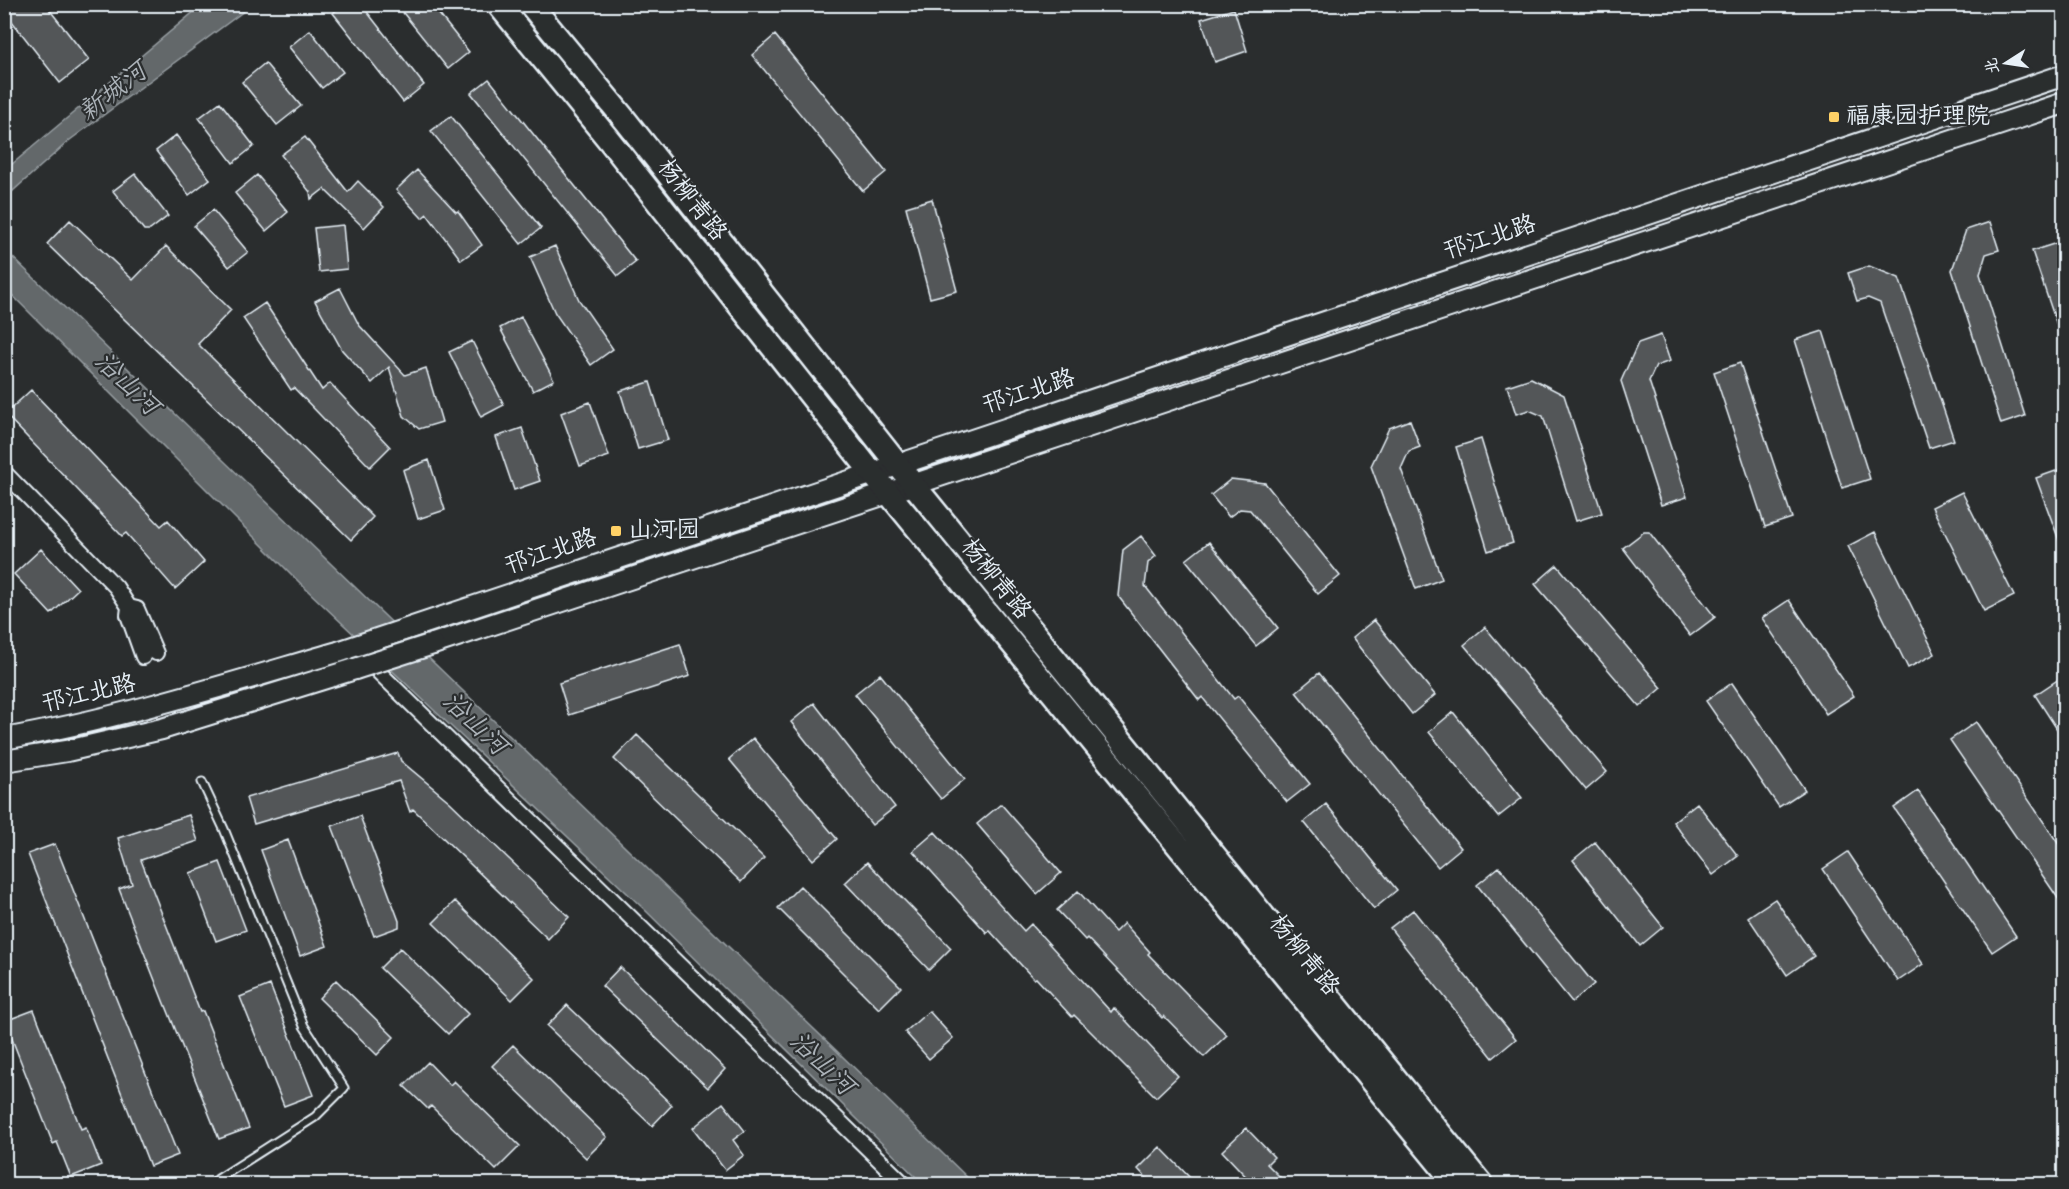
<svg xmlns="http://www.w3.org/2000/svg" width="2069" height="1189" font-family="'Indie Flower','LXGW WenKai TC',sans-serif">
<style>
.water{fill:#63686b;stroke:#989fa3;stroke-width:1.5}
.building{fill:#535759;stroke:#e8f1f8;stroke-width:1.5}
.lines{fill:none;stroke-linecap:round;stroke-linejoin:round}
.lane-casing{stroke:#e8f1f8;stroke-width:11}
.street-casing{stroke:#e8f1f8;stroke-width:18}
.secondary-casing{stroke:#e8f1f8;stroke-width:24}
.primary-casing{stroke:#e8f1f8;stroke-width:27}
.lane{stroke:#2a2d2e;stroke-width:7}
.street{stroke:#2a2d2e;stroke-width:14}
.secondary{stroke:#2a2d2e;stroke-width:20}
.primary{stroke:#2a2d2e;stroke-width:22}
.secondary-bridge-casing{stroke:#e8f1f8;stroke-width:24;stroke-linecap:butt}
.secondary-bridge{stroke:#2a2d2e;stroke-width:20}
.poi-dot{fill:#ffd166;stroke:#2a2d2e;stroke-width:2}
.labels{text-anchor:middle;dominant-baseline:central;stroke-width:4.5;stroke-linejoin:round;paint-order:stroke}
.poi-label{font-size:24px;fill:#e8f1f8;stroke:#2a2d2e;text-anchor:start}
.street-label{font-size:24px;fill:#e8f1f8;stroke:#2a2d2e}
.water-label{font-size:26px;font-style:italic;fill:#acb3b9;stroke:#2a2d2e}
</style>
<rect width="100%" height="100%" fill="#2a2d2e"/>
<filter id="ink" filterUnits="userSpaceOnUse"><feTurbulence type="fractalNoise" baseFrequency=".0167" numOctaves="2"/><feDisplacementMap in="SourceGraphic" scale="12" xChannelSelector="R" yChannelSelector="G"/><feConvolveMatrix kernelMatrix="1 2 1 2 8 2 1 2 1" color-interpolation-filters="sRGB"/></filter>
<g filter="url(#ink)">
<!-- water -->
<path class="water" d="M202,5H252L70,140L5,198V170Z
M4,249L869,1082L974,1184H923L645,910L306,589L5,288Z"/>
<!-- building -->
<path class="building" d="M4,4H45L89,60L60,83L4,11Z
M343,4H361L424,85L403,102L333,13Z
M396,4H431L469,52L448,69Z
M1234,9L1247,51L1215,62L1201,19Z
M310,30L343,72L322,88L289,47Z
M775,35L886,172L863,191L752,55Z
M265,63L301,106L277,125L242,82Z
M489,79L636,262L618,276L471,93Z
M220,102L254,146L233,163L199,118Z
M451,116L541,228L521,244L431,131Z
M176,135L210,179L189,195L156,151Z
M305,137L348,192L358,181L384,207L364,228L324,189L311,199L310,192L281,155Z
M417,170L456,212L458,211L482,245L461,260L427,214L422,218L396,190Z
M135,174L168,216L150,230H144L113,191Z
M257,175L288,212L266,231L235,193Z
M932,199L957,291L930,298L906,207Z
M213,210L248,252L229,267L194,226Z
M70,220L133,280L166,246L231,310L198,344L373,517L351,540L47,244Z
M1990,222L1999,250L1986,254L1980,274L2025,416L2001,424L1952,270L1966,230Z
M343,225L347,269L319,272L314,228Z
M2060,242L2064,256V340H2062L2032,251Z
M555,246L579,300L613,349L591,365L555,313L530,257Z
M1869,266L1899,278L1954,440L1929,448L1880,303L1868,298L1857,301L1848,273Z
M340,288L359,325L405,375L426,368L442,422L419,429L404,416L389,367L372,383L342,350L315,301Z
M265,303L322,390L330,383L390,447L370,467L294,388L291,390L243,318Z
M521,317L554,380L533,391L500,328Z
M1823,331L1870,479L1842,488L1795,340Z
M1661,335L1670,361L1656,366L1649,381L1687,497L1661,505L1621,381L1638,343Z
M472,341L504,405L481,417L449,352Z
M1740,363L1792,518L1765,527L1714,372Z
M1531,378L1564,395L1602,513L1576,521L1543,416L1529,410L1516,414L1507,386Z
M650,382L668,440L638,449L620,391Z
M31,390L161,526L168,520L204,562L175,589L126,533L122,536L5,414Z
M590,402L609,456L580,466L561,413Z
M1410,420L1420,447L1409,451L1401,469L1442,579L1416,589L1371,466L1389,428Z
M522,428L540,481L514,490L496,437Z
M1481,439L1513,543L1488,551L1456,447Z
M429,460L445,510L418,519L403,470Z
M2064,468V551H2063L2036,478Z
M1231,479L1265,483L1340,576L1318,594L1250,510L1240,509L1229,517L1211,495Z
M1962,492L2014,596L1984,611L1932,507Z
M1644,532H1649L1715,617L1690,636L1623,548Z
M1875,532L1935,654L1908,668L1848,546Z
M1141,536L1156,556L1148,563L1145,586L1234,699L1238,696L1310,784L1287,802L1202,697L1199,700L1118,596L1123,550Z
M1209,542L1278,628L1256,646L1186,560Z
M41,549L78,589L51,614L14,574Z
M1557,565L1662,688L1640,707L1535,584Z
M1789,600L1854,696L1826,714L1762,618Z
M1374,620L1435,695L1412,714L1352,638Z
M1485,627L1607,772L1586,790L1464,645Z
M680,644L690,676L569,715L559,683Z
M1319,673L1461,848L1438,867L1296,692Z
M880,674L965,779L941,799L855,694Z
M2059,679L2064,687V740L2035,695Z
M1732,683L1805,790L1779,807L1706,701Z
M814,703L895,807L872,825L791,722Z
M1453,712L1522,798L1498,817L1429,732Z
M1976,722L2064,852V907L1950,740Z
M637,735L764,858L741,882L614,759Z
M753,738L837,839L813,860L729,759Z
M398,753L401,761L450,802L569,917L548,939L413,809L410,812L399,781L254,824L246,798Z
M1918,791L2016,936L1992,952L1894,808Z
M1697,803L1738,856L1713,875L1673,822Z
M1001,804L1061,873L1037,894L977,824Z
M1326,804L1397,890L1374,909L1304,822Z
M189,815L198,841L141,860L200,1012L203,1011L249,1128L219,1139L166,1006H165L119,889L132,884L118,838Z
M360,816L399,921V927L374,936L332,826Z
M935,832L1024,931L1031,924L1111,1012L1114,1008L1178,1076L1156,1097L1074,1015L1072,1017L1036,978L1034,979L989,930L987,933L913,851Z
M288,840L327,946L300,956L261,850Z
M1595,842L1663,927L1640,946L1573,860Z
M55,844L178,1155L150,1166L28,854Z
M1848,852L1923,964L1898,981L1823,869Z
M220,862L246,930L216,941L190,873Z
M867,862L951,948L929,970L845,883Z
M1499,867L1594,984L1572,1002L1477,885Z
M800,886L901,987L879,1009L778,908Z
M1078,891L1115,932L1124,923L1150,952L1148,954L1227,1035L1204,1057L1164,1016L1162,1018L1087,938L1085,940L1057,910Z
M1775,899L1814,956L1787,975L1748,917Z
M455,901L534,978L512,1000L433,923Z
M1413,910L1516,1039L1493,1058L1390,928Z
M400,948L468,1014L448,1034L380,968Z
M620,967L725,1069L708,1088L602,986Z
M336,980L394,1037L377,1055L319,998Z
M270,985L313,1095L284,1106L240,997Z
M567,1005L672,1105L652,1126L547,1026Z
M34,1010L81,1129L86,1127L101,1165L71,1177L57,1142L53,1144L5,1021Z
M929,1011L953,1038L929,1059L905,1032Z
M513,1045L607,1137L586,1158L492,1066Z
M428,1062L450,1085L454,1081L520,1146L496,1170L431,1106L428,1109L404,1086Z
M723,1103L745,1131L733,1140L744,1155L725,1170L693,1128Z
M1246,1128L1274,1157L1267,1164L1288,1185H1254L1222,1151Z
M1160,1147L1197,1185H1153L1138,1169Z"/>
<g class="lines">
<!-- lane casing -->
<g class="lane-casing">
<path id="lane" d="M202,782L224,829L304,1026L344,1088L315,1117L218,1179L213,1184"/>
</g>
<!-- street casing -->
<g class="street-casing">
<path id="street" d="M4,472L116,587L129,607L128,615L143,657
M129,607L137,609L156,653
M353,647L904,1184"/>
</g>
<!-- secondary casing -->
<g class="secondary-casing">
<path id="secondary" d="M433,644L2064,103
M4,739C118,719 228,684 338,652L2064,75
M4,761L67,751L162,729L355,669"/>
</g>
<!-- primary casing -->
<g class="primary-casing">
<path id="primary" d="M498,4L609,140L872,473L1456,1184
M530,4L626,121L913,484L1481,1184"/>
</g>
<!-- lane -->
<use href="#lane" class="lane"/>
<!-- street -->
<use href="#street" class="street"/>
<!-- secondary -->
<use href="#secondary" class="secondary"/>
<!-- primary -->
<use href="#primary" class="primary"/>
<!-- secondary-bridge casing -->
<g class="secondary-bridge-casing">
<path id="secondary-bridge" d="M355,669L433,644"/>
</g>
<!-- secondary-bridge -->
<use href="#secondary-bridge" class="secondary-bridge"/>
</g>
</g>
<!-- markers -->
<g class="poi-dot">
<rect x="1828" y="111" width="12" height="12" rx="3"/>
<rect x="610" y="525" width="12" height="12" rx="3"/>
</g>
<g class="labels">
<!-- poi labels -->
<g class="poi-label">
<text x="1846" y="117">福康园护理院</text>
<text x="628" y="531">山河园</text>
</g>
<!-- street labels -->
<g class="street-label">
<text transform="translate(691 201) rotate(52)">杨柳青路</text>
<text transform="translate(1490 239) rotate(-18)">邗江北路</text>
<text transform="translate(1029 393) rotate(-18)">邗江北路</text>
<text transform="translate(551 553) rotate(-19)">邗江北路</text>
<text transform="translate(995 580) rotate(51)">杨柳青路</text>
<text transform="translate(89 695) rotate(-13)">邗江北路</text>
<text transform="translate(1303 956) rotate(51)">杨柳青路</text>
</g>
<!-- water labels -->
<g class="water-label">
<text transform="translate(114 93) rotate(-38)">新城河</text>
<text transform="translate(126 385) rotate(44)">沿山河</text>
<text transform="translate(474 725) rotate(44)">沿山河</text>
<text transform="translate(821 1065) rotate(44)">沿山河</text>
</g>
</g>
<!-- margin -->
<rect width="2069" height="1189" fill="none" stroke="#2a2d2e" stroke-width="24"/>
<rect x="12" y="12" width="2045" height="1165" fill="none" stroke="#e8f1f8" stroke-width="2" filter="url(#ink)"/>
<!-- north arrow -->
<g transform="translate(2006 63) rotate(258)" stroke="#2a2d2e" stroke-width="4.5" paint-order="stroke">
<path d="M0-4.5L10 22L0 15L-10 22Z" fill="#e8f1f8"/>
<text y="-9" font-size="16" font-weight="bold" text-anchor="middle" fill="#e8f1f8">北</text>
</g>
</svg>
